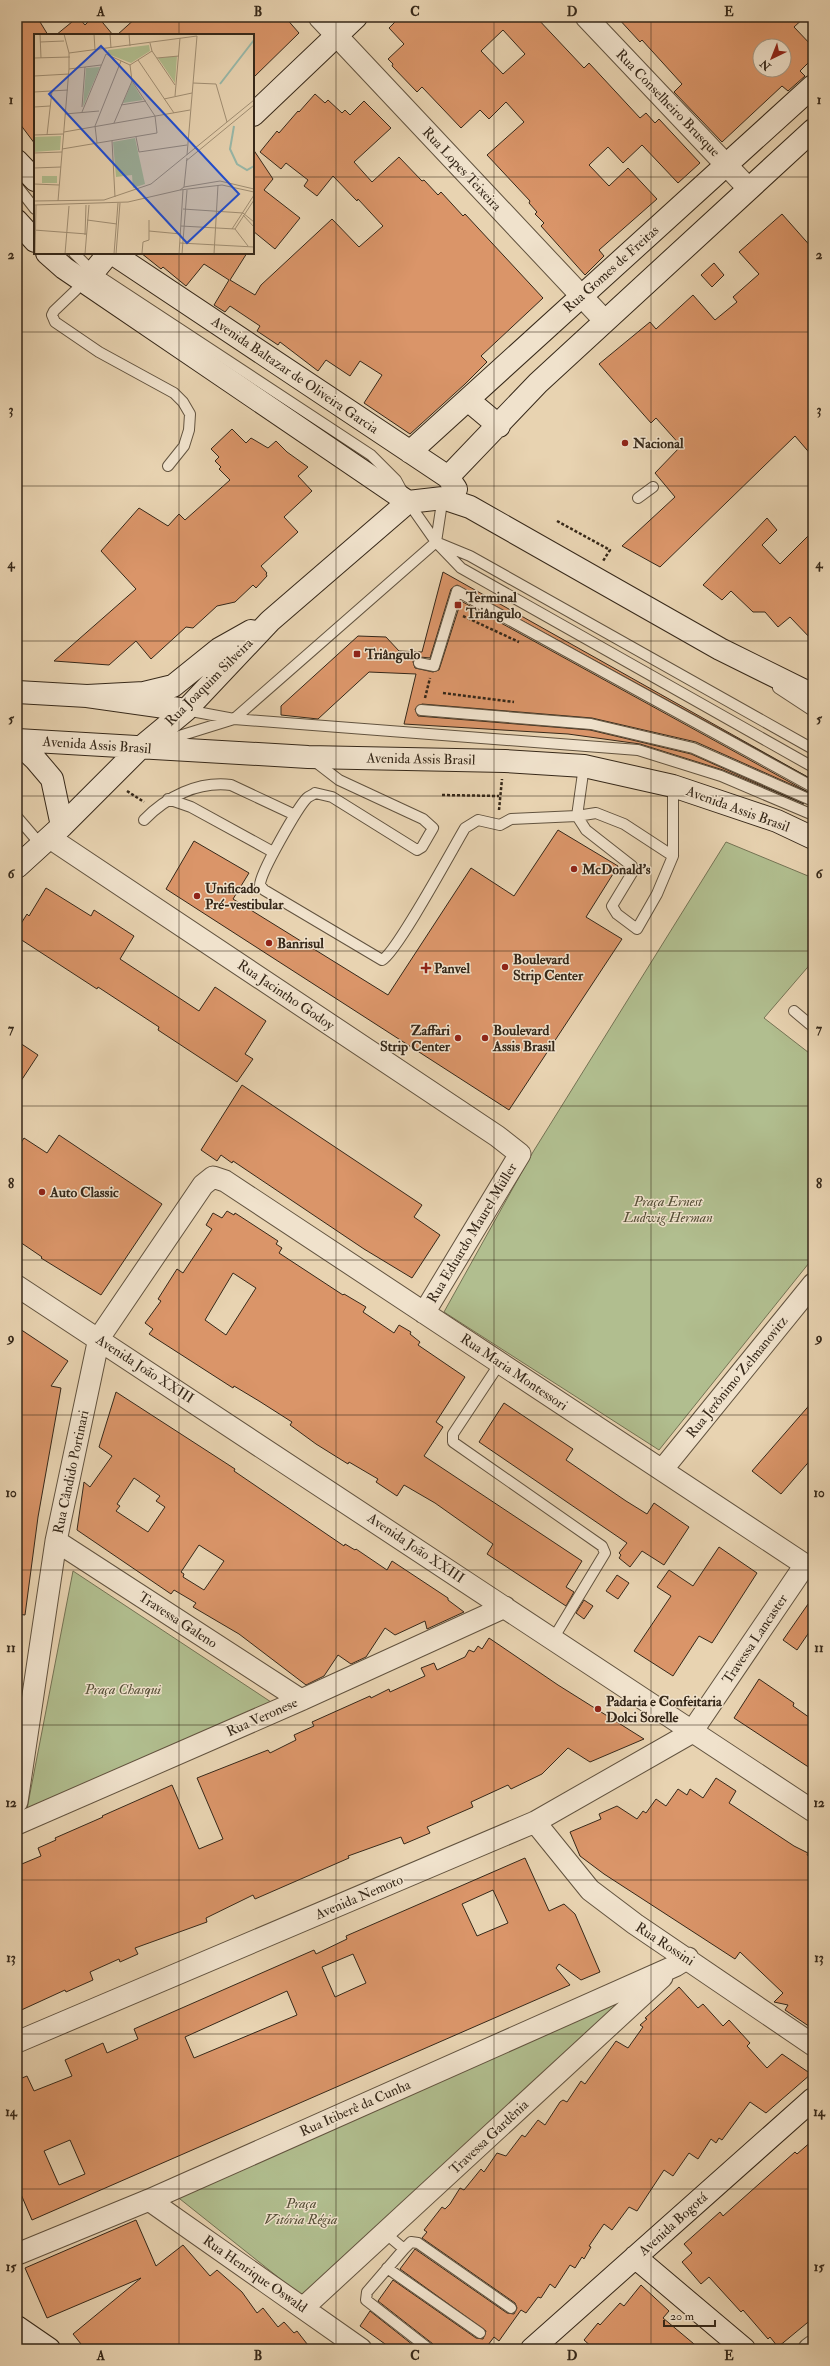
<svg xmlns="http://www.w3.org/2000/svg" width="830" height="2366" font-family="'IM FELL Double Pica',serif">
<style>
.green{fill:#b1be8f;stroke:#747354}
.building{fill:#da9569;stroke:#362819;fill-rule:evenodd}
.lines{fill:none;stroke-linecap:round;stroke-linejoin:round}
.lane-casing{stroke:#62533f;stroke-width:12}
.street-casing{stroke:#62533f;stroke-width:23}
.secondary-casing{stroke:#362819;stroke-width:24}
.path{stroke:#362819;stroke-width:2.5;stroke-dasharray:3 2;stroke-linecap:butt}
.lane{stroke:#f0e2cc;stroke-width:10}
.street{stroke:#f0e2cc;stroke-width:21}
.secondary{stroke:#f0e2cc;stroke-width:22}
.grid{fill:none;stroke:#362819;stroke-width:1;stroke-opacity:0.55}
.poi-dot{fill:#8f2418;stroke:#f0e2cc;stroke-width:1.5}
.labels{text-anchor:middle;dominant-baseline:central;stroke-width:3;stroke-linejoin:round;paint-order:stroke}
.street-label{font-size:14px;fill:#362819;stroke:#f0e2cc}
.poi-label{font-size:14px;font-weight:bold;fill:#362819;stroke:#f0e2cc;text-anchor:start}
.park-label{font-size:14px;font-style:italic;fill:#554e36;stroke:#f0e2cc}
.inset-river{fill:none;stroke:#98b8a9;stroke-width:2}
.inset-road{fill:none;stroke:#a18f74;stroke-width:1}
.view{fill:#1d4ed8;fill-opacity:0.15;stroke:#1d4ed8;stroke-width:2}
.inset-edge{fill:none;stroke:#362819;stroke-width:2}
.neatline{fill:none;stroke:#362819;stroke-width:1.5}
.grid-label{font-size:13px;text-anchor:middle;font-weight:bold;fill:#362819}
</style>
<rect width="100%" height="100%" fill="#e8d3b1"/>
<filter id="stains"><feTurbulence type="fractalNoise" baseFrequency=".005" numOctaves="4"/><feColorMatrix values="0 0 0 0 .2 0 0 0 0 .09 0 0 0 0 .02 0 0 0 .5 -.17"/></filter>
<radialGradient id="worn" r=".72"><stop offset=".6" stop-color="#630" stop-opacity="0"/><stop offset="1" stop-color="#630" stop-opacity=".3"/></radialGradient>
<!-- green -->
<path class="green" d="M726,842L813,878V961L764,1018L813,1056V1258L659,1450L444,1312L533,1152Z
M73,1571L271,1702L27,1809Z
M639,1992L303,2297L175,2195Z"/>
<!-- building -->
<path class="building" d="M17,17H37L48,35H35V144L17,120Z
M78,17L85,25L93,17H98L113,35H56Z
M137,17H285L299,33L253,78V35H117Z
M400,17H536L584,68L589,63L640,118L646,113L655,123L659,119L700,163L678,183L642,145L623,163L608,147L589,165L609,186L628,168L657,199L599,250L604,256L585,275L541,226L544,223L535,214L537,212L529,203L530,201L487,155L524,122L506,102L489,119L480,110L461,128L422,87L417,92L392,66L393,64L388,59L404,44L389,28ZM503,30L525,54L503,74L481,51Z
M617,17H805L794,27L813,47V58L800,71L805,76L788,91L782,86L722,142L674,92L682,84L642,40L640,42ZM760,46H784V70H760Z
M315,94L325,103L328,100L342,113L345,110L350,115L364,101L391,128L354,162L372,182L399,157L422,181L424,180L438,195L441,192L463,216L465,214L543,298L481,356L487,362L465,384L410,434L364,403L382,375L360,361L350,376L326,360L318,371L280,342L278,345L257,331L260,326L230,306L225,312L214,305L229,280L204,264L186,286L163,267L161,269L141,253H247L230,280L255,295L261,285L332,219L359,247L383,226L358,199L357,201L333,176L317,196L304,186L308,180L286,163L281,169L260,152L277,131L279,133L298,111L299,112Z
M253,149L273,179L264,190L300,218L275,249L253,231Z
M782,214L813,249V457L795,436L660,567L622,546L675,497L655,473L681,446L656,418L651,423L599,364L650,322L656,329L693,295L715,320L737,302L733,297L759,274L739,252Z
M714,263L724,275L712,287L701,275Z
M232,429L246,443L251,438L268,448L276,441L287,452L308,467L298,476L312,491L284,517L298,532L261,566L267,573L266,574L267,576L256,588L253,585L235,602L217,606L193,628L186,627L151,659L136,641L109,665L54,661L136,589L101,551L139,508L168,526L179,514L185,520L230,480L219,469L221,467L215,461L219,457L211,449Z
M767,518L777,530L762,545L780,564L813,531V641L790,617L778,627L765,612H753L731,591L722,600L703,585Z
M443,572L813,780L457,585L451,589L430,658L420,657L414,658L413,662L415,668L433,672L439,670L461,601L808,792L696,742L592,718L422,704L415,709L418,716L590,730L691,754L804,804L723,770L640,744L568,734L404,724L416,674L369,672L318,719L281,715V706L358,636L386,637L399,651L422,652Z
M558,830L618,866L586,917L622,939L509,1110L166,889L194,841L249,873L233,899L388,995L471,868L514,896Z
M46,888L91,916L94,910L134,936L120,959L199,1011L215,987L266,1021L245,1054L253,1059L237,1082L158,1030L159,1027L98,987L97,989L17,937V930L27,914L29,916Z
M17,1041L38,1055L17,1087Z
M242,1085L422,1205L414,1217L440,1235L412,1278L364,1249L233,1161L232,1163L221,1155L217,1161L201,1150Z
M59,1135L162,1204L101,1295L41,1258L42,1257L17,1240V1149L24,1138L47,1153Z
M227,1211L234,1215L235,1213L278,1241L276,1244L282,1248L279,1253L343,1295L344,1294L366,1307L363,1312L394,1333L399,1325L411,1332L410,1334L420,1342L418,1345L465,1377L436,1422L443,1427L424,1456L582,1561L566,1587L574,1592L566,1606L487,1554L493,1544L435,1503L404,1485L397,1496L376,1482L378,1479L349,1462L348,1464L316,1444L290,1425L292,1422L259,1401L234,1386L233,1388L149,1334L153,1329L145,1323L161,1301L158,1299L177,1269L183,1273L212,1229L206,1225L213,1213L222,1218ZM233,1273L256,1288L226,1335L205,1320Z
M17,1327L68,1361L51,1386L61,1388L38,1517L25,1615L17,1614Z
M116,1392L235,1469L234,1471L344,1546L345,1544L355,1550L356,1549L387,1570L392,1561L448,1598V1600L464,1612L427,1629L425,1621L395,1635L385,1628L366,1657L351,1664L338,1655L324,1676L306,1685L239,1634L193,1607L196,1603L174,1590L171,1594L77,1530L84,1482L90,1487L112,1456L99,1447ZM134,1478L160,1496L156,1501L165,1507L148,1532L116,1511L120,1506L117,1504ZM199,1545L224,1561L204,1590L183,1577L184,1574L181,1572Z
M813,1401V1457L781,1494L752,1471Z
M504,1403L573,1449L566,1460L626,1501L647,1514L654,1503L689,1527L664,1565L642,1551L630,1567L619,1558L621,1555L619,1553L627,1543L479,1442Z
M719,1547L757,1573L712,1643L699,1636L673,1676L634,1651L671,1596L657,1587L669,1570L693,1586Z
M617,1575L629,1583L618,1599L606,1591Z
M813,1597L812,1628L797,1650L783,1640Z
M584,1600L593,1606L584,1619L576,1613Z
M489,1638L558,1685L644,1739L590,1762L568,1748L542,1774L511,1789L508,1785L471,1802L473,1807L427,1827L430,1833L404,1844L401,1837L348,1856L349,1858L255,1899L253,1895L206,1918L207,1922L135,1948L138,1954L120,1962L119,1959L90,1972L93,1980L66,1992L65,1990L17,2012V1866L41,1856L38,1848L56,1840L55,1838L103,1817L102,1816L172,1785L199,1849L223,1839L197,1778L268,1750L270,1753L296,1740L294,1735L314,1726L312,1722L370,1696L371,1698L389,1689L390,1692L425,1676L421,1668L434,1663L437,1670L465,1657L469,1650L474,1652L478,1646L482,1649Z
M759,1679L794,1703L793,1706L813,1720V1770L734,1718Z
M716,1778L736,1791L729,1803L794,1846L808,1853L807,1855L813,1859V2029L785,2010L788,2005L774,2002L783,1993L740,1952L735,1959L604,1874L580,1856L570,1832L601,1819L599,1814L617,1806L637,1819L643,1811L646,1813L656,1799L666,1806L678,1789L687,1795L690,1789L703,1798Z
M525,1858L549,1911L564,1904L575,1914L600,1972L581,1980L559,1964L556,1968L570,1985L32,2220L17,2185V2080L27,2076L34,2091L72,2076L65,2060L103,2043L107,2053L138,2039L134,2029L314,1950L316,1954L347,1939L346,1936ZM493,1890L508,1923L477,1936L462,1904ZM353,1954L366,1983L335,1997L322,1967ZM287,1991L297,2015L194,2058L185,2037ZM70,2140L85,2174L59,2185L44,2151Z
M679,1987L698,2008L703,2004L723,2026L729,2020L750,2043L747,2046L767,2068L782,2054L811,2074L766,2113L750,2102L722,2140L719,2138L716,2143L711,2139L698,2159L689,2153L673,2176L664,2170L637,2211L629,2207L612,2230L604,2224L589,2246L591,2247L584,2259L582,2257L575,2268L570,2265L555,2288L550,2284L541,2298L538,2297L526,2313L521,2310L499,2341L494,2337L485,2349H435L433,2344L378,2301L393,2280L476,2338L483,2339L486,2331L400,2269L415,2249L507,2313L514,2314L517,2308L515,2303L422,2238L427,2232L424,2230L442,2207L445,2209L450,2204L460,2188L464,2190L481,2169L484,2172L497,2153L506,2156L522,2135L525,2137L538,2120L545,2125L560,2102L563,2100L567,2102L581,2081L585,2084L616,2041L628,2048L643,2027L640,2025L647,2019L645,2018Z
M813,2140V2318L778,2347L770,2337L768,2339L743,2310L741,2312L709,2277L701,2284L682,2262L692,2253L684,2244L720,2212L723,2216L795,2152L797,2154Z
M136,2220L156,2266L183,2245L210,2276L217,2270L242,2292L257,2313L263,2308L278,2327L284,2322L294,2333L297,2331L311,2349H85L73,2334L141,2278L47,2318L25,2268Z
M641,2285L669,2311L663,2318L700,2349H594L584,2340L598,2323L600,2325L620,2303L624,2306Z
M370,2311L418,2349H392L360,2326Z"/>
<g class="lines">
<!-- lane casing -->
<g class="lane-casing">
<path id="lane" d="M17,186L35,209
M74,253L93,272L371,455L396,480L408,502L436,542L470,556L813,749
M76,290L54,311L52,315L55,322L99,352L174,393L183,402L190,414L189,430L184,446L168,466
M638,498L653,487
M436,542L443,496
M419,663L434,666L457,591L813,787
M778,688L813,711
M186,710L234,719L638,750L721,776L813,815
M421,710L591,724L693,748L813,801
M160,742L234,719L436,542L461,568L813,767
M313,760L339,780L423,819L433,828L422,847L417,850L332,797L315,793C313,795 309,796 307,798C298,807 260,873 260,885L264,890L382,960C397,952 452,850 465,828L478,820L500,825L511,819L577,816L596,813L624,824L673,856L657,894L637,929L617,914L612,906L632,873V866L586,830L577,816L584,766
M168,799L191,807L273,852
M17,817L41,845
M144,820C166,797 198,781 231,785L295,815
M673,856V786
M794,1011L813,1027
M500,1363L453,1434V1442L602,1546L605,1553L553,1639
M385,2233L404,2249L367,2292L366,2300L429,2349
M404,2249L411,2242L418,2243L511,2308
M387,2268L480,2333"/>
</g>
<!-- street casing -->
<g class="street-casing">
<path id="street" d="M319,17L605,321
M586,17L749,189
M50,838L497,1136L520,1154L424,1313
M17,1286L813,1811
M662,1470L813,1284
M56,1541L301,1700
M17,1802L56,1541L99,1338L203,1185L213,1177L225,1181L813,1570
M535,1822L590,1890L635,1924L813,2045
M17,1824L301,1700L505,1607
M17,2042L535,1822L691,1733L805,1565
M149,2200L361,2349
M20,2253L149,2200L675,1966L688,1958
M303,2308L662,1977
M809,2349L813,2346"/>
</g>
<!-- secondary casing -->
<g class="secondary-casing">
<path id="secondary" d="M253,115L356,17
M17,161L35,180
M17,221L35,241
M47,253L64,268L408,502
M112,253L448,477L456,489
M86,281L109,253
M472,396L474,405L499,426
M410,452L813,86
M448,477L538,383L813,130
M408,502L443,498L470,507L720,649L813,695
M17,692L87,696L186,710
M87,696L144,693L173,686L219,649L251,631
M17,740L308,757L505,761L584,766L673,786L777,821L813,838
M17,742L35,759L52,779L62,826
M17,867L62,826L139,749L186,710L270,621L408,502
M635,2257L744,2349
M17,2327L49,2349
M532,2349L813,2099"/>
</g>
<!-- path -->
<path class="path" d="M557,521L610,550L603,561
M463,616L519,642
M443,693L514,702
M425,698L430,678
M127,791L144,802
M442,795L499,796
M499,810L502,779"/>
<!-- lane -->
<use href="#lane" class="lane"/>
<!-- street -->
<use href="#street" class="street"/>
<!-- secondary -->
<use href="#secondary" class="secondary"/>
</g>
<!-- grid -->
<path class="grid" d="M179,17V35M336,17V2349M494,17V2349M651,17V2349M17,177H35M253,177H813M179,253V2349M17,332H813M17,486H813M17,641H813M17,796H813M17,951H813M17,1106H813M17,1260H813M17,1415H813M17,1570H813M17,1725H813M17,1880H813M17,2034H813M17,2189H813"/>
<!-- markers -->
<g class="poi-dot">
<circle cx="625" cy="443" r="4"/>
<rect x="454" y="601" width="8" height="8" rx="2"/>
<rect x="353" y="650" width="8" height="8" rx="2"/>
<circle cx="574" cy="869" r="4"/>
<circle cx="197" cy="896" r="4"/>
<circle cx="269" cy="943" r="4"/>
<circle cx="505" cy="967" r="4"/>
<path d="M424 962h4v4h4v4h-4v4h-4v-4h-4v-4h4z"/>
<circle cx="458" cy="1038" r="4"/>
<circle cx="485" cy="1038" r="4"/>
<circle cx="42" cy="1192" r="4"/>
<circle cx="598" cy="1709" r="4"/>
</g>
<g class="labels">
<!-- street labels -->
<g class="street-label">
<text transform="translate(668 103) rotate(46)">Rua Conselheiro Brusque</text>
<text transform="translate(462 169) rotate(47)">Rua Lopes Teixeira</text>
<text transform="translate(611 269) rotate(-42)">Rua Gomes de Freitas</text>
<text transform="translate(295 375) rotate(34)">Avenida Baltazar de Oliveira Garcia</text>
<text transform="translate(209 682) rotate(-45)">Rua Joaquim Silveira</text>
<text transform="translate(97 745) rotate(4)">Avenida Assis Brasil</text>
<text transform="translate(421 759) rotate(1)">Avenida Assis Brasil</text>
<text transform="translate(738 809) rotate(20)">Avenida Assis Brasil</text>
<text transform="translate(286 995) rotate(34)">Rua Jacintho Godoy</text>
<text transform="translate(472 1233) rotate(-59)">Rua Eduardo Maurel Müller</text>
<text transform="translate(145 1369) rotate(33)">Avenida João XXIII</text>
<text transform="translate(514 1372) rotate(34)">Rua Maria Montessori</text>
<text transform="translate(737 1377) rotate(-51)">Rua Jerônimo Zelmanovitz</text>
<text transform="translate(71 1472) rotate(-78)">Rua Cândido Portinari</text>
<text transform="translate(416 1548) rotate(34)">Avenida João XXIII</text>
<text transform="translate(178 1620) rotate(33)">Travessa Galeno</text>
<text transform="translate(755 1639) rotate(-56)">Travessa Lancaster</text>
<text transform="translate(262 1717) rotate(-24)">Rua Veronese</text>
<text transform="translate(359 1897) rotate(-23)">Avenida Nemoto</text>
<text transform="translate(665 1944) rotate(33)">Rua Rossini</text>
<text transform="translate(355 2108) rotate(-24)">Rua Itiberê da Cunha</text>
<text transform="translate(489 2137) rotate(-43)">Travessa Gardênia</text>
<text transform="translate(673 2224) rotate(-42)">Avenida Bogotá</text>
<text transform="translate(255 2274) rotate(35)">Rua Henrique Oswald</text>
</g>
<!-- poi labels -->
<g class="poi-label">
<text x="633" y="443">Nacional</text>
<text x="466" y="597">Terminal<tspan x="466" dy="16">Triângulo</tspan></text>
<text x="365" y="654">Triângulo</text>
<text x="582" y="869">McDonald's</text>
<text x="205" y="888">Unificado<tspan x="205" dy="16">Pré-vestibular</tspan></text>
<text x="277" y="943">Banrisul</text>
<text x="513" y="959">Boulevard<tspan x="513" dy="16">Strip Center</tspan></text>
<text x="434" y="968">Panvel</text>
<text x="450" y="1030" text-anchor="end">Zaffari<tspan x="450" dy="16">Strip Center</tspan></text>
<text x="493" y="1030">Boulevard<tspan x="493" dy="16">Assis Brasil</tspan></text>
<text x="50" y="1192">Auto Classic</text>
<text x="606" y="1701">Padaria e Confeitaria<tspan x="606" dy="16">Dolci Sorelle</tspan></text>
</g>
<!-- park labels -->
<g class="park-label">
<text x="668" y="1201">Praça Ernest<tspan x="668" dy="16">Ludwig Herman</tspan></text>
<text x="123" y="1689">Praça Chasqui</text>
<text x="301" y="2203">Praça<tspan x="301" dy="16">Vitória Régia</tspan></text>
</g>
</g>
<!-- overview -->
<g transform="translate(34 34)">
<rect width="220" height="220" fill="#e8d3b1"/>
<path d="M115,11L116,17L97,29L74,20V16ZM143,22L141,49L124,24ZM66,33L49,73L52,34ZM98,48L109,66L89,69ZM27,102L26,116L0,118V103ZM101,104L111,150L99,154L98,141L82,143L79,108ZM8,142H23V149H8Z" fill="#b1be8f"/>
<path class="inset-river" d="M186,50L220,6M200,92L196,115L203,130L213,136L220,132"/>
<path class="inset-road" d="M6,0L7,24M60,0L61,16M76,0L77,14M95,0L96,12M6,8L30,7M116,9L118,17L141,51M35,19L163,2M72,20L96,31L118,17M0,24L36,23M123,24L145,22M104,26L140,79M35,35L67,31M0,42L35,40M159,49L182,50L193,88M0,58L34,56M141,62L146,4M130,65L158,59M87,71L112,67M0,73L16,72M48,73L51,33M48,78L72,20M31,80L65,77M80,89L98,47L96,31M30,98L156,76M0,101L29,100M13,101L18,57M102,103L105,118L153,111M78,107L81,163M63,109L61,92L87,27M28,115L123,99L121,82L98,47M0,119L28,118M153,121L163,2M152,127L220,71M0,134L27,133M0,150L25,151M150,153L153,124M146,156L188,151L220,158M0,167L70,166L117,150L220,66M24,167L35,35V19L30,0M0,171L94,168L146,156L150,153L186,147L220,155M149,175L209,179L220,188M209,181L220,193M53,186L83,190M147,192L201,195L214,212M198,195L220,161M201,195L220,166M0,196L53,200M115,197L147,200M51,201L52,171M146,209L220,213M108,219L109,208L115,206V186M1,220L2,171M31,220L35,172M51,220L55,171M80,220L84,169M82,220L86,169M145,220L149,156M148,220L153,156M180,220L184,151"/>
<path class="view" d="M67,12L205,160L153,209L15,60Z"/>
<rect width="220" height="220" class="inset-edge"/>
</g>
<!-- margin -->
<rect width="830" height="2366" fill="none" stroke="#e8d3b1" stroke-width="44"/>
<!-- north arrow -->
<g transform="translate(772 58) rotate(223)"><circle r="19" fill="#f0e2cc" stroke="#a69884"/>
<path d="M0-3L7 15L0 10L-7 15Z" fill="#8f2418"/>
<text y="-6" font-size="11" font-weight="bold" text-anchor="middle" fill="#362819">N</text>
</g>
<!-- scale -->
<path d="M664 2320v6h51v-6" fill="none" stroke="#362819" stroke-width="2"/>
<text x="670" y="2320" font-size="12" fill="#362819" stroke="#f0e2cc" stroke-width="3" paint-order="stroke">20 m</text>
<rect x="22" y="22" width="786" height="2322" class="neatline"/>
<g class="grid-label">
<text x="101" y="16">A</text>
<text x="258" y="16">B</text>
<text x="415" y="16">C</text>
<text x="572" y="16">D</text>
<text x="729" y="16">E</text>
<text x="11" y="104">1</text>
<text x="819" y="104">1</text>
<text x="11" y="259">2</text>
<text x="819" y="259">2</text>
<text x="11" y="414">3</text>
<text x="819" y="414">3</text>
<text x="11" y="568">4</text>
<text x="819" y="568">4</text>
<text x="11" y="723">5</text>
<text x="819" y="723">5</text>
<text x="11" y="878">6</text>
<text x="819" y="878">6</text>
<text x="11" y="1033">7</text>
<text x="819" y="1033">7</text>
<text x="11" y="1188">8</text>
<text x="819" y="1188">8</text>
<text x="11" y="1342">9</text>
<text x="819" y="1342">9</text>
<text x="11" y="1497">10</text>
<text x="819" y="1497">10</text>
<text x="11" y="1652">11</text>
<text x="819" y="1652">11</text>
<text x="11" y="1807">12</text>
<text x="819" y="1807">12</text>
<text x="11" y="1962">13</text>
<text x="819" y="1962">13</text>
<text x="11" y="2116">14</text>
<text x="819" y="2116">14</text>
<text x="11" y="2271">15</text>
<text x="819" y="2271">15</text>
<text x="101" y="2360">A</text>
<text x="258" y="2360">B</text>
<text x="415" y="2360">C</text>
<text x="572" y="2360">D</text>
<text x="729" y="2360">E</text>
</g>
<rect width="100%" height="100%" filter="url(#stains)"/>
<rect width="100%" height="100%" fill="url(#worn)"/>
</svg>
